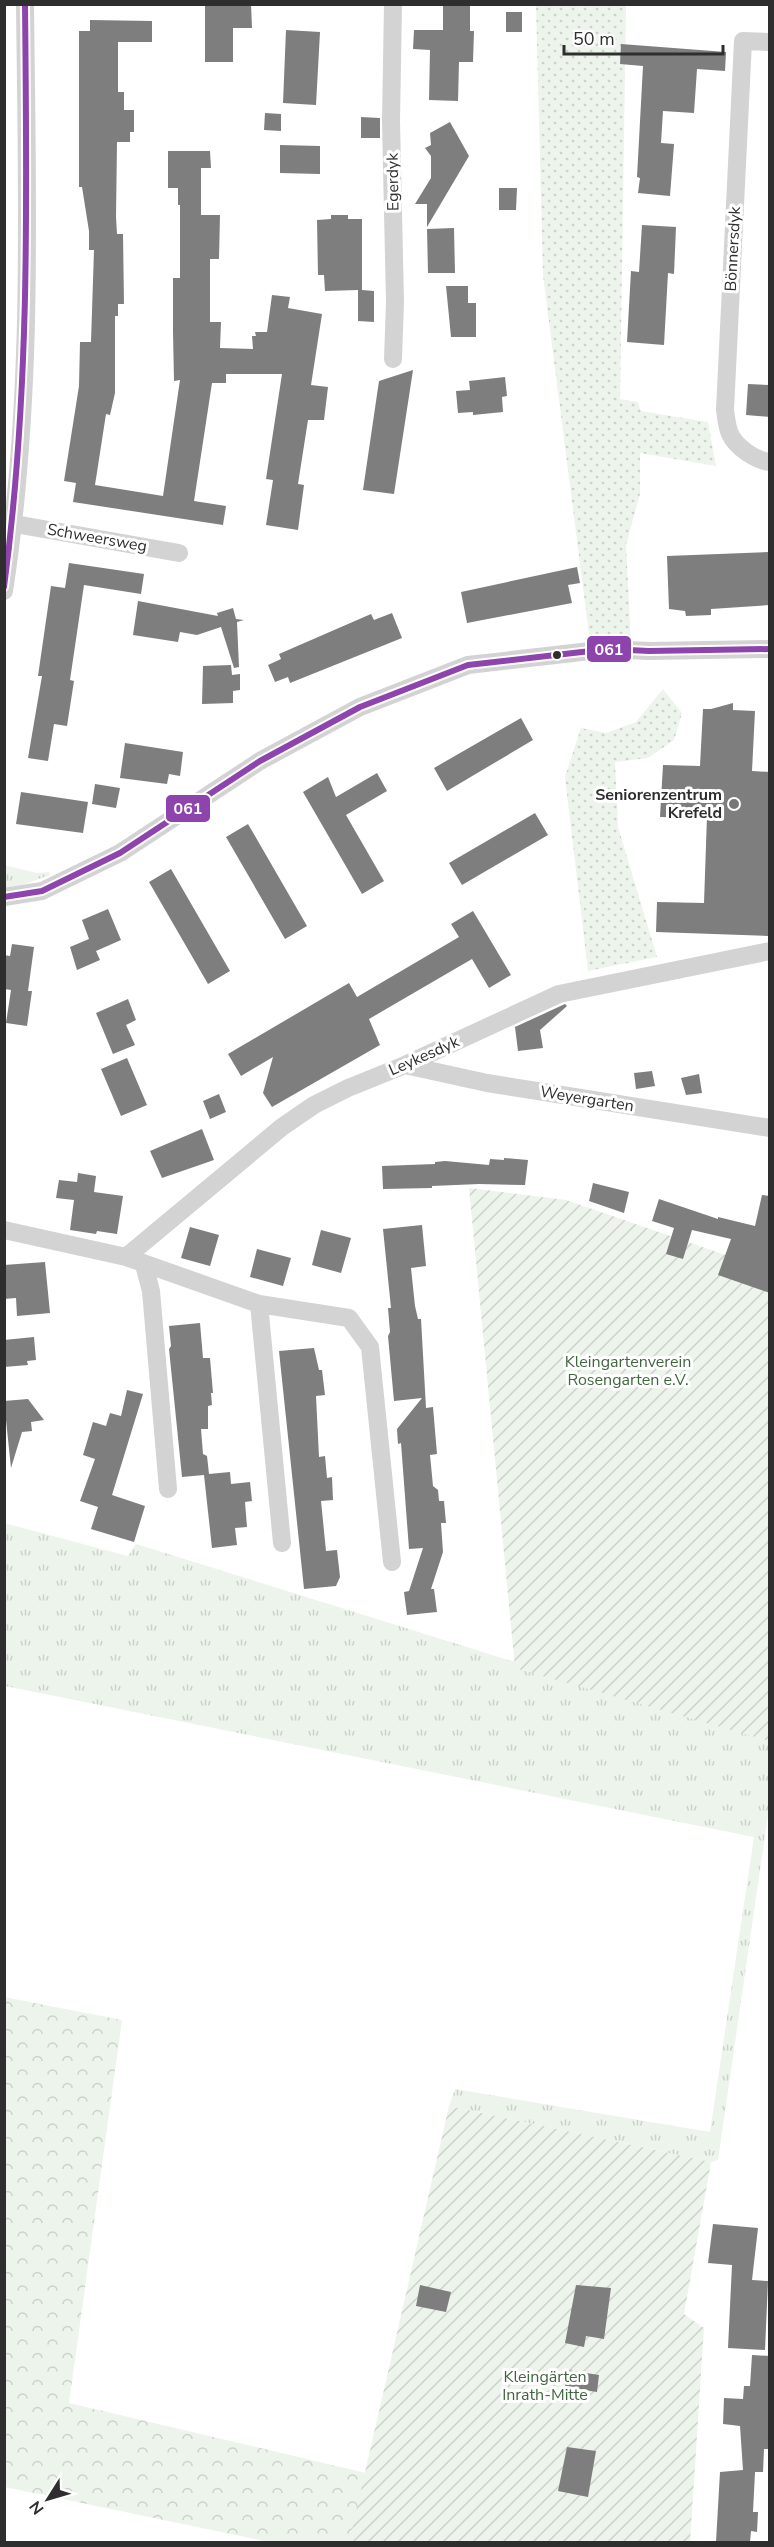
<svg xmlns="http://www.w3.org/2000/svg" width="774" height="2547" font-family="'Nunito Sans',sans-serif">
<style>
.grass{fill:url(#grass-tufts)}
.forest{fill:url(#forest-crowns)}
.park{fill:url(#park-dots)}
.garden{fill:url(#garden-furrows)}
.building{fill:#7e7e7e}
.lines{fill:none;stroke-linecap:round;stroke-linejoin:round}
.street{stroke:#d3d3d3;stroke-width:18}
.bus-1-casing{stroke:#fff;stroke-width:10}
.bus-1{stroke:#8e44ad;stroke-width:6}
.bus-dot{fill:#2e2e2e;stroke:#fff;stroke-width:2}
.poi-dot{fill:#777;stroke:#fff;stroke-width:2}
.labels{text-anchor:middle;dominant-baseline:central;stroke-width:6;stroke-linejoin:round;paint-order:stroke}
.street-label{font-size:16px;fill:#2e2e2e;stroke:#fff}
.poi-label{font-size:16px;font-weight:bold;fill:#2e2e2e;stroke:#fff;text-anchor:end}
.park-label{font-size:16px;fill:#40673e;stroke:#fff}
.line-badge{stroke:#fff;stroke-width:2}
.badge-label{font-size:16px;text-anchor:middle;font-weight:bold;fill:#fff}
</style>
<defs>
<pattern id="grass-tufts" width="24" height="20" patternUnits="userSpaceOnUse" patternTransform="scale(1.5)"><rect width="24" height="20" fill="#edf4ec"/><path d="M3 7l-1-3M5 7V3M7 7l1-3M15 17l-1-3M17 17v-4M19 17l1-3" fill="none" stroke="#ccd2cb"/></pattern>
<pattern id="forest-crowns" width="20" height="18" patternUnits="userSpaceOnUse" patternTransform="scale(1.5)"><rect width="20" height="18" fill="#edf4ec"/><path d="M2 6a3 3 0 1 1 6 0M12 15a3 3 0 1 1 6 0" fill="none" stroke="#ccd2cb"/></pattern>
<pattern id="park-dots" width="8" height="8" patternUnits="userSpaceOnUse" patternTransform="scale(1.5)"><rect width="8" height="8" fill="#edf4ec"/><path d="M2 2h.1M6 6h.1" fill="none" stroke="#ccd2cb" stroke-width="1.8" stroke-linecap="round"/></pattern>
<pattern id="garden-furrows" width="10" height="10" patternUnits="userSpaceOnUse" patternTransform="scale(1.5)"><rect width="10" height="10" fill="#edf4ec"/><path d="M-1 1l2-2M0 10L10 0M9 11l2-2" fill="none" stroke="#ccd2cb"/></pattern>
</defs>
<rect width="100%" height="100%" fill="#fff"/>
<!-- grass -->
<path class="grass" d="M4,865L37,873L49,872L50,875L23,885L5,888Z
M4,1523L128,1556L136,1544L769,1741V1808L718,2160L711,2162L449,2106L455,2089L710,2132L754,1837L5,1686Z"/>
<!-- forest -->
<path class="forest" d="M4,1997L122,2020L69,2403L366,2473L349,2542H269L5,2487Z"/>
<!-- park -->
<path class="park" d="M536,5H626L620,399L638,402L641,411L708,422L716,466L640,453V494L626,545L631,642H590L543,275Z
M663,689L682,713L674,740L648,758L615,762L618,827L657,957L588,971L565,777L581,728L606,733L636,722Z"/>
<!-- garden -->
<path class="garden" d="M469,1188L566,1200L769,1270V1741L515,1668Z
M449,2106L711,2162L684,2314L704,2328L690,2542H349Z"/>
<!-- building -->
<path class="building" d="M205,4H251L252,28H233V62H205Z
M443,4H470V31H474L473,62H459L458,101L429,100L430,50L413,49L414,30H443Z
M506,12H522V32H506Z
M90,20L152,21V42H118V92H124V110H134V132H130V142H117L116,217L117,234H123L124,304H118V316H115V393L110,415L106,414L95,485L163,496L180,380L174,381L173,332V278H180V205H178V188H168V151H210L211,168H201V215H220L219,259H210V322H221L220,348L253,349L252,336H256L255,332H267L272,295L290,297L288,308L322,314L311,385L328,387L324,420H308L298,484L304,485L298,530L266,525L273,480L266,479L282,374H226V383H212L194,501L226,506L223,525L73,502L76,483L64,481L79,386L80,342H91L94,250H89V231L82,187H79V31H90Z
M286,30L320,32L316,105L283,103Z
M621,44L726,52L725,71L697,69L694,113L663,111L661,143L674,144L670,196L638,193L640,178L637,177L643,66L620,64Z
M265,113L281,114V131L264,130Z
M361,117L380,118V138H361Z
M450,122L469,156L427,227V204H415L431,178V156L425,148L431,145L430,133Z
M280,145L320,146V174L280,173Z
M499,188H517L516,210H499Z
M331,215H348V219H362V290L374,291V322L358,321V290L325,291L324,275H318L317,220L331,219Z
M642,225L676,227L674,274L668,273L664,345L627,342L631,271L639,272Z
M454,228L455,273H428L427,229Z
M446,286H468V303H476V337H451Z
M413,370L394,494L363,490L379,381Z
M505,377L507,396L502,397L503,412L473,415V412L458,413L456,391L470,390L469,381Z
M748,384L770,385V417L746,415Z
M770,552V605L711,609V615L686,616L685,611L669,609L667,556Z
M69,563L144,574L141,594L84,585L70,680L74,681L67,726L54,724L48,761L28,758L42,676H38L51,586L65,588Z
M577,567L580,583L568,585L572,603L467,623L461,592Z
M138,601L218,616L217,613L233,608L236,619L244,620L237,622L239,667L234,668L221,627L197,635L180,632L178,642L133,635Z
M392,613L402,638L290,683L288,677L275,682L268,665L281,659L279,654L371,614L374,620Z
M231,665L232,675L240,674V690L233,691V703L202,704L203,666Z
M733,703V710L755,711L752,771L770,772L768,936L656,932L657,902L704,903L707,816L704,818L660,817L663,765L700,766L703,709H711Z
M521,718L533,740L447,791L434,768Z
M125,743L183,752L180,776L169,774L167,784L120,778Z
M377,773L387,791L346,815L384,881L362,894L303,792L328,777L336,797Z
M95,784L120,788L116,808L92,804Z
M21,792L88,802L83,833L16,824Z
M535,813L548,835L462,885L449,863Z
M248,824L307,926L285,939L226,837Z
M171,869L230,971L208,984L149,882Z
M108,909L121,940L96,951L100,960L77,970L70,947L89,939L82,920Z
M473,911L511,975L489,988L472,959L369,1019L380,1045L272,1107L263,1093L273,1057L241,1076L228,1054L349,983L357,997L459,937L451,924Z
M12,944L34,947L28,991H32L27,1026L6,1023L11,990L4,989V955L10,956Z
M128,999L136,1020L126,1025L135,1045L113,1054L96,1013Z
M565,1004L567,1006L540,1030L543,1048L518,1051L515,1027Z
M127,1058L147,1105L121,1116L101,1069Z
M652,1071L655,1086L636,1089L634,1073Z
M699,1074L702,1093L686,1095L681,1078Z
M219,1094L226,1112L210,1119L203,1101Z
M202,1129L214,1160L162,1178L150,1151Z
M504,1158L528,1160L525,1185L479,1184L432,1186V1188L383,1189L382,1166L435,1164V1162L445,1161L489,1165L490,1159L504,1160Z
M78,1173L96,1176L94,1192L123,1196L117,1234L97,1231L96,1234L70,1230L74,1200L56,1198L59,1180L77,1182Z
M593,1183L629,1192L624,1213L589,1201Z
M762,1195L770,1196V1293L718,1275L731,1239L692,1230L683,1259L666,1254L674,1228L652,1221L659,1199L718,1219V1217L755,1226Z
M422,1225L426,1266L411,1268L415,1306L418,1319H421L426,1408L433,1407L437,1454L430,1455L433,1486L438,1490L439,1501H444L446,1523H441L443,1552L431,1589H434L437,1612L407,1615L404,1592L409,1591L423,1548L409,1549L401,1443L398,1444L397,1429L422,1398L394,1401L388,1336L390,1332L388,1308H391L383,1229Z
M190,1227L219,1235L210,1266L181,1258Z
M321,1230L351,1238L341,1273L312,1265Z
M257,1249L291,1258L283,1286L250,1277Z
M45,1262L50,1313L17,1316L16,1298L4,1299V1265Z
M200,1323L203,1358H210L213,1393H211L212,1405L208,1406V1429H201L203,1454L207,1456L209,1474L230,1472L231,1484L250,1482L252,1501L245,1502L247,1527L235,1528L237,1545L212,1548L204,1475L182,1477L169,1349L171,1346L169,1326Z
M34,1337L36,1360L27,1361L28,1365L4,1367V1340Z
M314,1348L319,1370H322L325,1395L316,1396L319,1457L325,1456L327,1478L332,1477L333,1500L321,1501L326,1551L337,1550L340,1577L336,1586L304,1589L279,1351Z
M127,1390L143,1394L112,1495L145,1506L134,1542L91,1529L98,1507L80,1501L95,1459L83,1455L93,1422L106,1426L110,1413L121,1416Z
M28,1399L44,1420L31,1422L32,1431L22,1432L11,1468L4,1401Z
M713,2224L758,2228L752,2280L768,2281L765,2350L728,2348L732,2265L708,2263Z
M420,2285L451,2292L446,2312L416,2306Z
M576,2285L611,2288L604,2339L586,2336L584,2347L565,2343Z
M752,2355L770,2356L768,2449H764L763,2472H755L753,2512H758L757,2532L751,2531L750,2542H716L720,2472L743,2470L740,2426L723,2424L724,2398L743,2399L744,2386H750Z
M567,2370L599,2375L597,2392L565,2387Z
M567,2447L596,2451L588,2497L558,2491Z"/>
<g class="lines">
<!-- street -->
<path class="street" d="M393,4L391,121L395,302L393,359
M770,42L743,41L725,410C726,417 727,427 730,434C736,447 756,461 770,462
M15,524L179,553
M4,591C34,397 27,200 25,4
M4,897L42,891L120,853L260,761L360,707L468,665L608,649L649,651L770,649
M405,1065L487,1083L770,1128
M4,1230L126,1257L259,1304L349,1318L370,1347L392,1562
M126,1257L282,1127L314,1105L348,1088L405,1065L559,994L770,951
M144,1265L151,1291L168,1489
M259,1304L282,1543"/>
<!-- bus-1 casing -->
<g class="bus-1-casing">
<path id="bus-1" d="M4,587C30,393 27,200 25,4
M4,897L42,891L120,853L260,761L360,707L468,665L608,649L649,651L770,649"/>
</g>
<!-- bus-1 -->
<use href="#bus-1" class="bus-1"/>
</g>
<!-- markers -->
<circle class="bus-dot" cx="557" cy="655" r="5"/>
<circle class="poi-dot" cx="734" cy="804" r="6"/>
<g class="labels">
<!-- street labels -->
<g class="street-label">
<text transform="translate(393 182) rotate(-91)">Egerdyk</text>
<text transform="translate(733 249) rotate(-87)">Bönnersdyk</text>
<text transform="translate(97 538) rotate(10)">Schweersweg</text>
<text transform="translate(424 1056) rotate(-24)">Leykesdyk</text>
<text transform="translate(587 1099) rotate(9)">Weyergarten</text>
</g>
<!-- poi labels -->
<g class="poi-label">
<text x="722" y="795">Seniorenzentrum<tspan x="722" dy="18">Krefeld</tspan></text>
</g>
<!-- park labels -->
<g class="park-label">
<text x="628" y="1362">Kleingartenverein<tspan x="628" dy="18">Rosengarten e.V.</tspan></text>
<text x="545" y="2377">Kleingärten<tspan x="545" dy="18">Inrath-Mitte</tspan></text>
</g>
</g>
<g class="line-badge">
<rect x="586" y="635" width="46" height="28" rx="6" fill="#8e44ad"/>
<rect x="165" y="794" width="46" height="29" rx="6" fill="#8e44ad"/>
</g>
<g class="badge-label">
<text x="609" y="655">061</text>
<text x="188" y="814">061</text>
</g>
<!-- border -->
<rect width="774" height="2547" fill="none" stroke="#2e2e2e" stroke-width="12"/>
<!-- north arrow -->
<g transform="translate(48 2499) rotate(233)" stroke="#ffffff" stroke-width="4.5" paint-order="stroke">
<path d="M0-4.5L10 22L0 15L-10 22Z" fill="#2e2e2e"/>
<text y="-9" font-size="16" font-weight="bold" text-anchor="middle" fill="#2e2e2e">N</text>
</g>
<!-- scale -->
<path d="M564 45v9h159v-9" fill="none" stroke="#2e2e2e" stroke-width="3"/>
<text x="573" y="45" font-size="18" fill="#2e2e2e" stroke="#ffffff" stroke-width="4.5" paint-order="stroke">50 m</text>
</svg>
